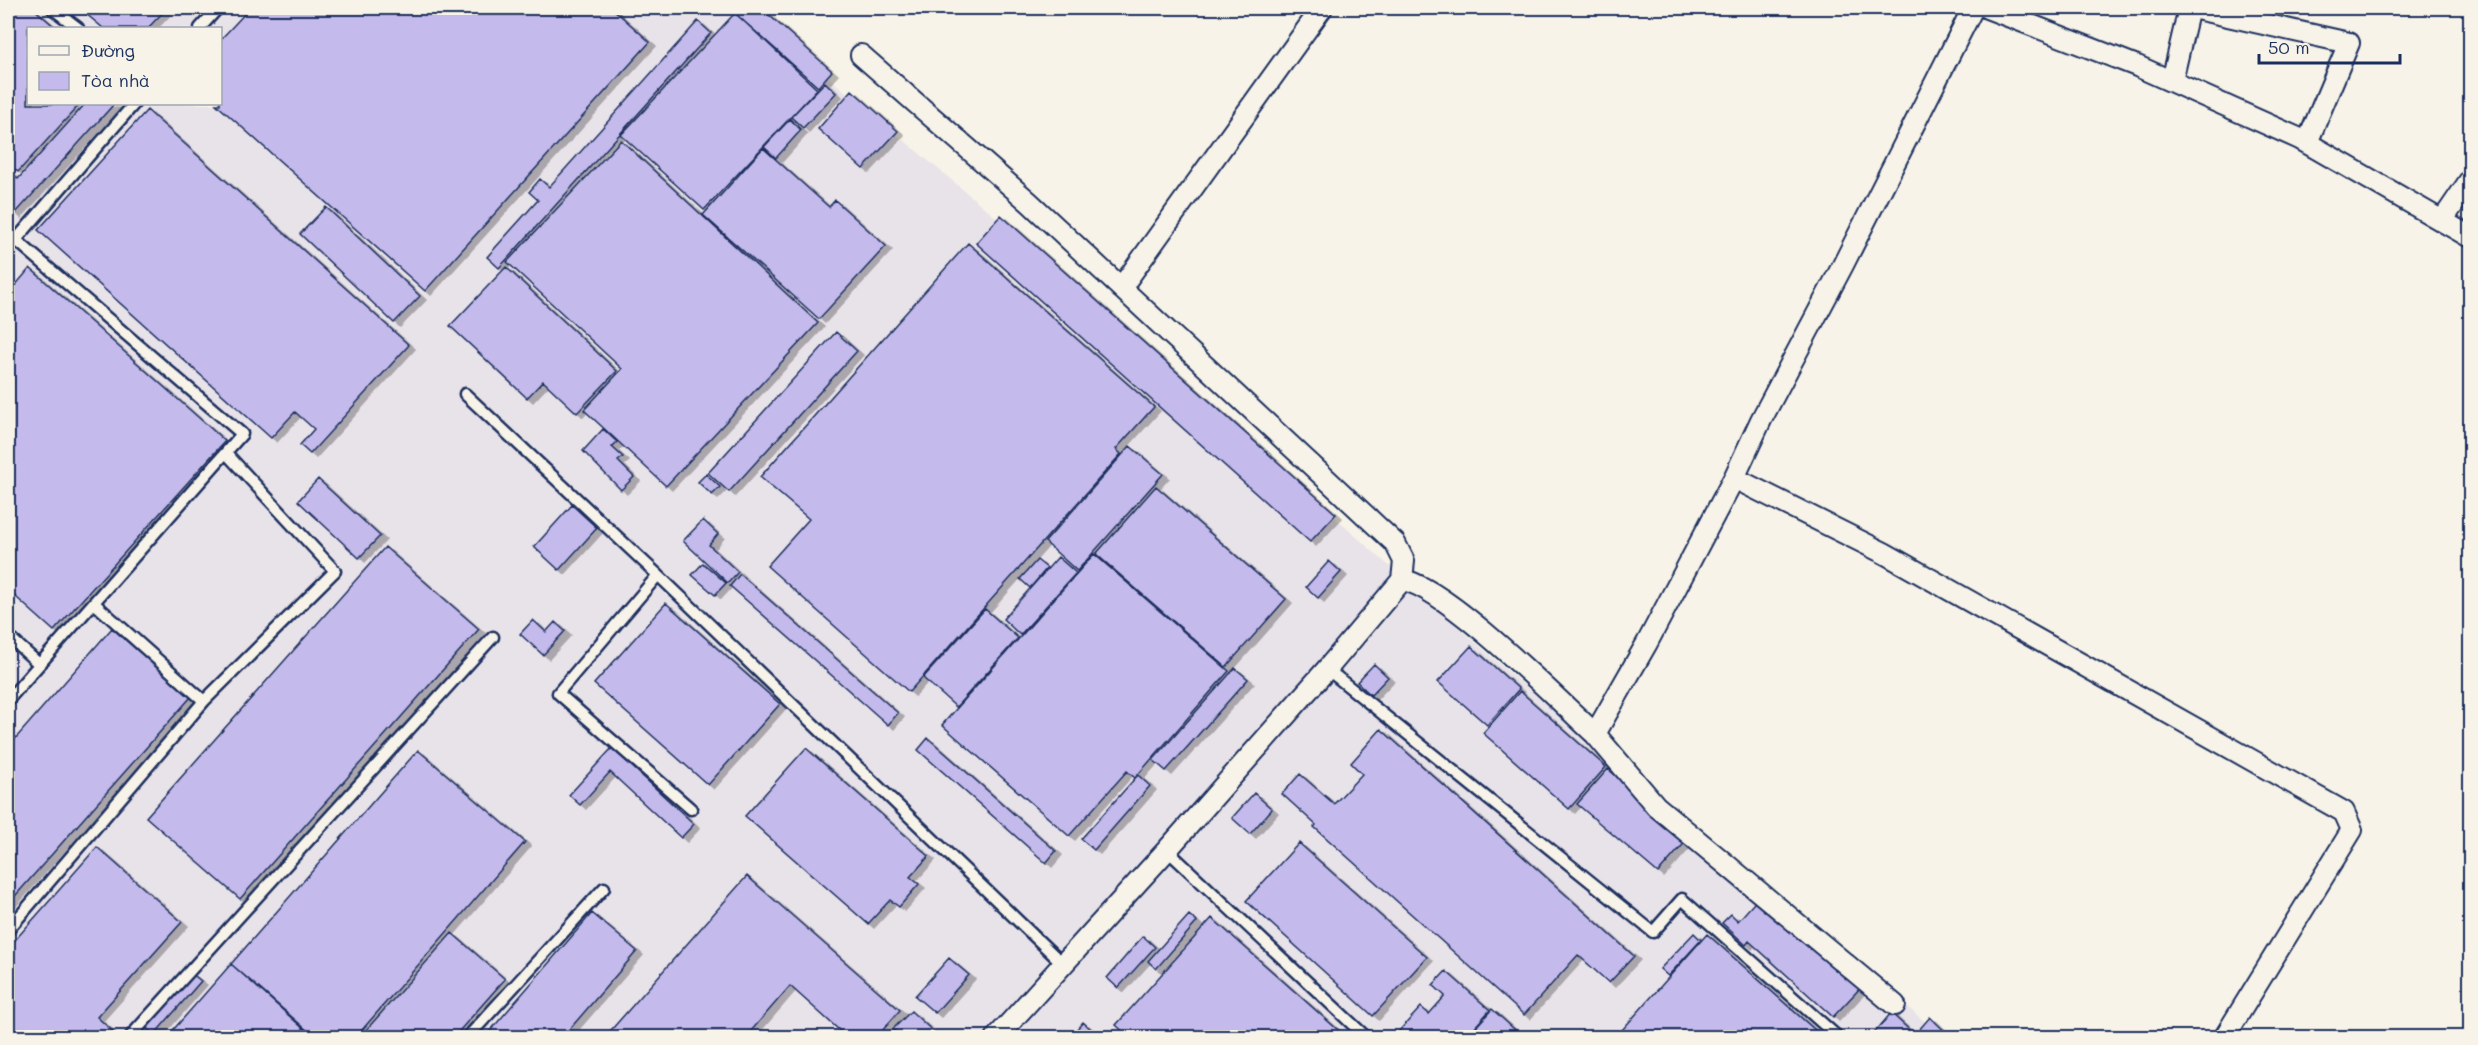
<svg xmlns="http://www.w3.org/2000/svg" width="2478" height="1045" font-family="Mali,sans-serif">
<defs>
<filter id="shadow"><feDropShadow dx="6" dy="4" stdDeviation="0" flood-color="#0004"/></filter>
</defs>
<rect width="100%" height="100%" fill="#f7f3e8"/>
<filter id="ink" filterUnits="userSpaceOnUse"><feTurbulence type="fractalNoise" baseFrequency=".0167" numOctaves="2"/><feDisplacementMap in="SourceGraphic" scale="12" xChannelSelector="R" yChannelSelector="G"/><feConvolveMatrix kernelMatrix="1 2 1 2 8 2 1 2 1" color-interpolation-filters="sRGB"/></filter>
<g filter="url(#ink)">
<path fill="#e8e2e9" fill-rule="evenodd" d="M8 8H745L998 219 1511 674 1943 1037H8ZM28 28H220V104H28Z"/>
<path fill="#c4baec" stroke="#1b2f5e" stroke-width="1.5" filter="url(#shadow)" d="M8 8H33L56 28H28V104H80L18 172 8 163Z
M79 8H167L148 28H103Z
M250 8H612L650 42 425 291 216 104H220V40Z
M729 8H761L832 71 818 87Z
M735 13 817 89 704 210 621 135Z
M698 21 711 33 499 268 487 257 538 200 529 192 540 179 549 187Z
M825 82 836 93 803 128 791 117Z
M852 90 898 131 863 169 818 129Z
M85 104H114L15 214 8 207V170L18 179Z
M147 110 409 345 310 454 300 445 314 429 295 412 271 438 38 230Z
M790 119 801 130 776 158 764 147Z
M621 140 818 323 666 486 584 410 622 369 507 262Z
M763 148 829 207 835 200 886 246 819 319 703 215Z
M326 207 420 296 394 323 300 234Z
M1001 215 1336 514 1310 542 976 243Z
M968 243 1154 407 1116 449 1121 454 909 692 767 566 809 519 760 477Z
M506 267 617 371 577 413 543 381 527 398 450 326Z
M30 268 225 441 54 631 8 590V294Z
M836 332 857 351 729 492 708 473Z
M603 429 617 442 612 447 623 457 618 461 634 477 621 490 583 451Z
M1130 446 1163 474 1077 571 1045 542Z
M706 474 720 487 712 495 698 482Z
M318 479 380 536 359 558 298 501Z
M1156 486 1286 599 1226 667 1096 554Z
M572 505 597 528 559 570 534 547Z
M703 520 718 534 709 545 738 572 728 583 683 541Z
M385 547 479 629 240 899 146 817Z
M1094 554 1229 671 1135 778 1127 771 1069 836 942 725Z
M1058 557 1076 573 1020 635 1003 619Z
M1037 560 1047 568 1030 588 1020 579Z
M1329 561 1341 572 1318 598 1306 587Z
M703 563 726 583 715 595 692 575Z
M740 574 898 713 888 725 730 586Z
M666 603 780 704 708 785 594 684Z
M985 609 1018 638 956 707 923 678Z
M533 620 546 632 555 622 565 631 543 655 520 634Z
M112 628 191 697 8 904V747Z
M1471 646 1519 689 1487 725 1438 682Z
M1374 664 1388 677 1371 695 1357 682Z
M1235 668 1248 679 1166 771 1153 760Z
M1520 691 1606 767 1569 809 1483 733Z
M1381 729 1634 956 1609 983 1578 955 1524 1015 1314 827 1316 825 1282 794 1300 774 1334 804 1362 774 1351 763Z
M928 738 1056 851 1046 863 918 750Z
M612 748 694 824 681 838 610 772 580 805 569 795Z
M806 748 929 856 910 877 919 884 899 907 890 900 868 924 745 816Z
M418 750 525 842 355 1038H316L231 964Z
M1608 769 1689 838 1658 873 1577 804Z
M1138 775 1150 786 1094 850 1081 839Z
M1254 793 1272 809 1250 834 1232 818Z
M1299 843 1427 957 1373 1016 1246 901Z
M97 847 182 922 97 1017 117 1035 114 1038H8V948Z
M747 876 900 1010 876 1038H848L790 986 745 1038H604Z
M1762 894 1863 985 1833 1017 1749 941 1746 945 1722 923 1731 914 1738 921Z
M592 913 637 951 562 1038H484Z
M1189 915 1197 922 1156 969 1148 961Z
M1212 918 1347 1038H1130L1116 1025Z
M452 933 505 979 453 1038H359Z
M1694 933 1701 940 1668 976 1660 969Z
M1707 934 1824 1038H1615Z
M1143 936 1155 947 1118 988 1107 978Z
M949 958 969 975 935 1013 915 996Z
M231 964 314 1038H166Z
M1446 971 1490 1010 1465 1038H1406L1399 1031 1421 1007 1429 1014 1445 996 1433 985Z
M191 973 201 981 154 1035 144 1026Z
M1492 1009 1524 1038H1466Z
M911 1011 937 1035 934 1038H902L893 1029Z
M1891 1013 1916 1036 1915 1038H1870Z
M1930 1017 1952 1038H1925L1918 1031Z
M1083 1022 1101 1038H1069Z"/>
<g fill="none" stroke-linecap="round" stroke-linejoin="round">
<g stroke="#1b2f5e" stroke-width="15">
<path id="lane" d="M52 8 78 28
M200 28 218 8
M8 249 134 104
M465 394 658 575 1063 964
M658 575 558 693 691 809
M94 603 204 701
M8 636 39 664
M1327 669 1653 932 1682 899 1839 1038
M8 700 242 434 16 240
M1167 850 1367 1038
M8 930 204 701 335 571 226 453
M129 1038 493 637
M467 1038 604 888"/>
</g>
<g stroke="#1b2f5e" stroke-width="24">
<path id="street" d="M1987 8 2137 66 2300 139 2470 237
M2192 8 2349 43 2307 143
M861 55 1029 202 1395 543 1404 561 1402 580 1327 669 1167 850 996 1038
M2172 81 2189 8
M2442 221 2470 180
M1121 288 1322 8
M1734 478 1884 553 2344 812 2352 830 2224 1038
M1402 580C1444 585 1559 701 1595 734
M1895 1005 1656 806 1595 734 1647 643 1734 478 1761 420 1843 265 1973 8"/>
</g>
<use href="#lane" stroke="#f7f3e8" stroke-width="10"/>
<use href="#street" stroke="#f7f3e8" stroke-width="20"/>
</g>
</g>
<rect width="2478" height="1045" fill="none" stroke="#f7f3e8" stroke-width="30"/>
<rect x="15" y="15" width="2448" height="1015" fill="none" stroke="#1b2f5e" stroke-width="2" filter="url(#ink)"/>
<rect x="27" y="27" width="195" height="78" fill="#f7f3e8" stroke="#9fa5b1" stroke-width="1.5"/>
<rect x="39" y="46" width="30" height="9" fill="#f7f3e8" stroke="#9fa5b1" stroke-width="1.5"/>
<text x="81" y="57" font-size="18" fill="#1b2f5e">Đường</text>
<rect x="39" y="72" width="30" height="18" fill="#c4baec" stroke="#9fa5b1" stroke-width="1.5"/>
<text x="81" y="87" font-size="18" fill="#1b2f5e">Tòa nhà</text>
<path d="M2259 54v9h141v-9" fill="none" stroke="#1b2f5e" stroke-width="3"/>
<text x="2268" y="54" font-size="18" fill="#1b2f5e" stroke="#f7f3e8" stroke-width="4.5" paint-order="stroke">50 m</text>
</svg>
